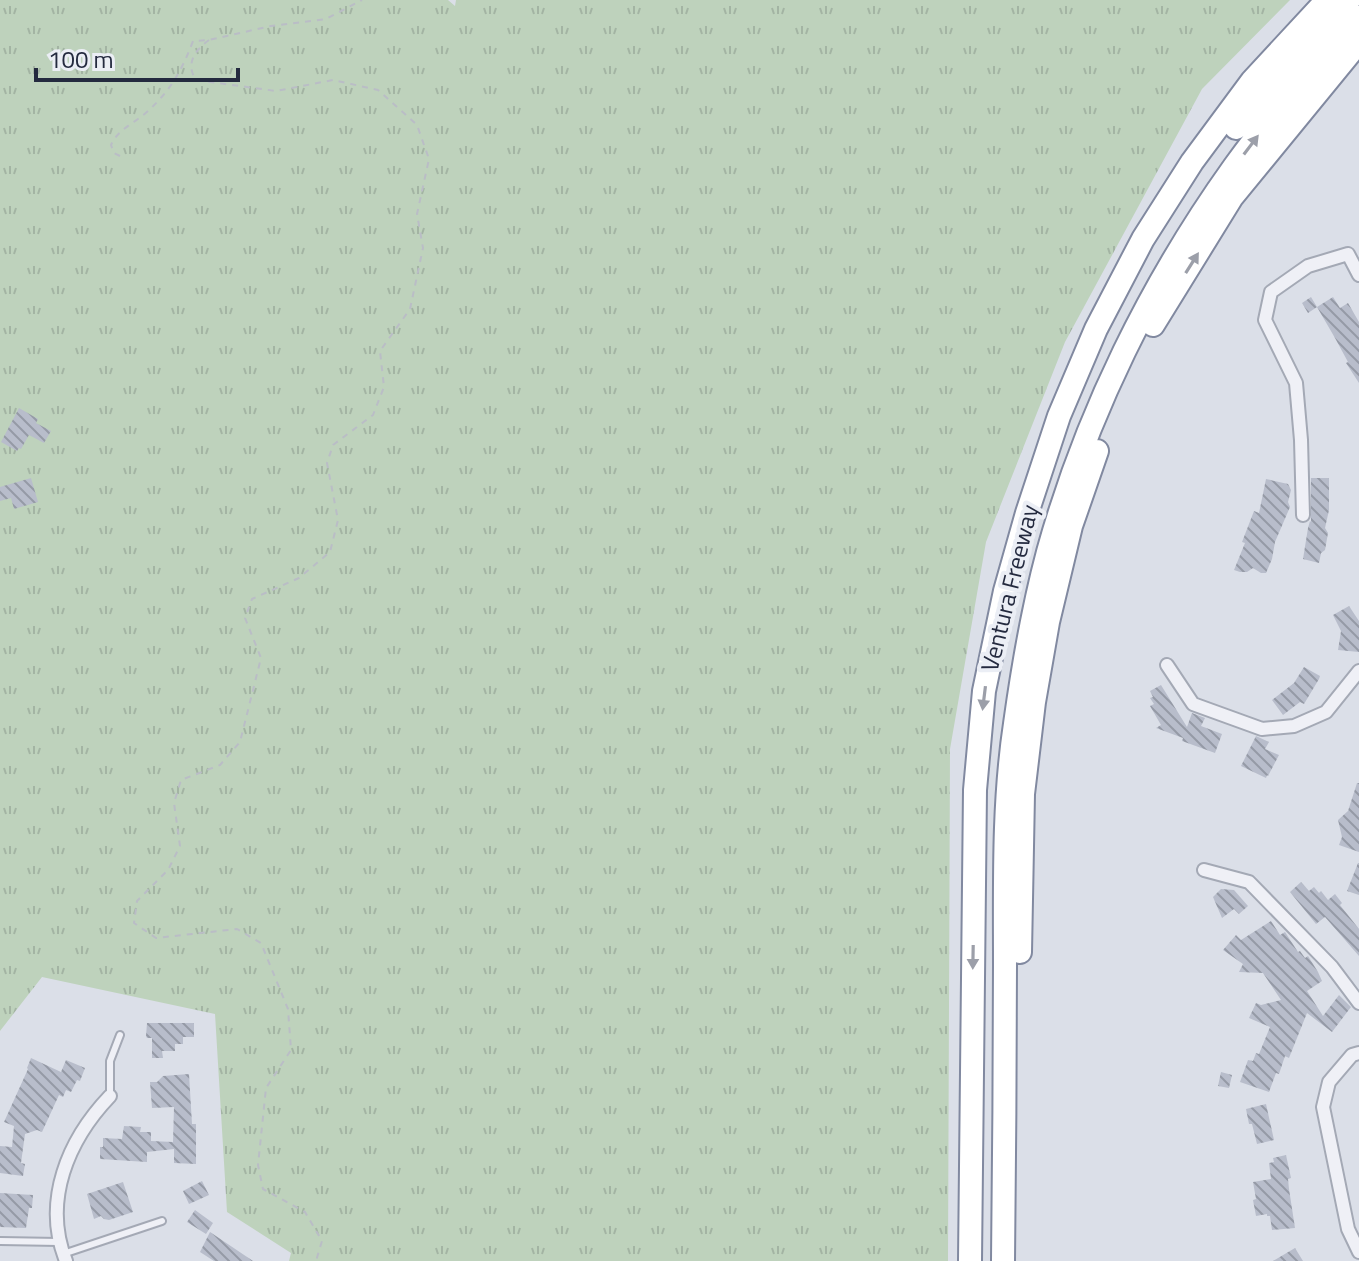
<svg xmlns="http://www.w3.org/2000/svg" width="1359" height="1261" font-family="'Titillium Web',sans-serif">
<defs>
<pattern id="grass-tufts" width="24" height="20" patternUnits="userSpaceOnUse" patternTransform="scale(2)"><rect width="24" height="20" fill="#bed2bc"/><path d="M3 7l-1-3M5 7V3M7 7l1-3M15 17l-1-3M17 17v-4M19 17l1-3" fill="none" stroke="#a3b4a3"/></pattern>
<pattern id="building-back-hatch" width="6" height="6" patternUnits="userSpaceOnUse" patternTransform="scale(2)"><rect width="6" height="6" fill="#b8bdcb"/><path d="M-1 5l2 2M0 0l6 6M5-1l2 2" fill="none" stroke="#959aa6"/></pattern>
</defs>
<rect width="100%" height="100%" fill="#dbdfe8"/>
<path fill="url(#grass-tufts)" d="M0 0H448L455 6 456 0H1290L1202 89 1065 342 986 542 950 749 948 1261H289L291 1253 227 1212 215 1014 42 977 0 1031Z"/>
<path fill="url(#building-back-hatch)" d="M1311 297 1317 307 1333 297 1340 308 1348 303 1359 322V383L1346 363 1348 362 1335 338 1317 307 1308 313 1302 303Z
M19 408 38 419 36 423 51 431 44 443 29 435 21 449 19 448 17 451 1 442Z
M31 478 38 502 14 509 11 498 0 501V487Z
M1311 478H1329V510L1325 528 1328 533 1325 550 1321 553 1319 563 1303 559 1308 528 1310 521 1311 522Z
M1266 479 1288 484 1291 490 1288 502 1290 507 1275 542 1272 559 1266 573H1261L1253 568 1247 572H1240L1234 570 1245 543 1242 542 1254 511 1259 513Z
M1349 606 1359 621V652L1338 650 1341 631 1333 615Z
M1304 667 1320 676 1319 679 1304 704 1300 702 1283 715 1272 700 1294 683Z
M1161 685 1187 727 1192 713 1205 718 1201 726 1222 734 1215 753 1182 741 1183 738 1156 728 1161 725 1150 706 1154 704 1150 698 1153 697 1150 691Z
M1256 736 1269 742 1265 749 1279 755 1268 776 1267 775 1266 778 1241 766Z
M1357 783H1359V852L1339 845 1342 837 1338 820 1348 811Z
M1358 863H1359V895L1347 891Z
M1301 882 1309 891 1314 887 1319 893 1321 891 1328 900 1335 894 1342 903 1340 905 1359 929V956L1325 917 1316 924 1290 892Z
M1221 889 1234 890 1248 906 1239 914 1234 909 1222 918 1213 897Z
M1271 921 1280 935 1285 932 1298 952 1300 951 1305 958 1308 956 1318 972 1322 981 1307 991 1323 1016 1339 995 1351 1007 1332 1032 1307 1013 1289 1058 1285 1056 1279 1074 1276 1073 1269 1092 1240 1082 1248 1060 1253 1061 1256 1053 1259 1054 1270 1027 1249 1018 1256 1003 1261 1005 1281 1000 1263 973 1239 972 1243 964 1223 950 1236 935 1241 940Z
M147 1023H194V1037H183V1044H175V1051H162L163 1058H152V1038H147L146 1036Z
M31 1058 61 1072 66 1060 85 1068 80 1081 77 1080 71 1092 66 1090 63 1097 59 1095 42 1132 37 1130 25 1134 21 1163 25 1164 23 1176 0 1173V1146L12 1147 14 1126 4 1122 28 1069 27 1068Z
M1221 1072 1232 1075 1229 1088 1218 1086Z
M189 1074 192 1124H196V1164L174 1163V1149L147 1152V1162L100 1159V1147H103V1138L122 1139 124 1126 141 1127 140 1132H151V1141L173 1142 174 1107 152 1108 150 1082H157L163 1076Z
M1266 1104 1274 1140 1257 1144 1252 1124H1249L1246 1109Z
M1286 1155 1291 1178 1288 1179 1289 1189 1295 1228 1272 1230 1270 1216H1267V1214L1256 1216 1253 1200 1256 1199 1253 1182 1271 1179 1269 1163 1274 1162 1273 1158Z
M202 1181 209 1195 189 1204 183 1191Z
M123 1182 133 1212 109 1220 104 1219 101 1216 94 1219 87 1194Z
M0 1193 33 1195 32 1208H29L26 1228 0 1227Z
M195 1210 213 1223 206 1234 187 1222Z
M210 1232 253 1261H214L200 1252Z
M1295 1248 1303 1261H1273Z"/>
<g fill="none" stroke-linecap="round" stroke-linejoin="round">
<g stroke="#a4a9b5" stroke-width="10">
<path id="service" d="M110 1096V1061L120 1035
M0 1241 59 1242
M63 1254 162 1221"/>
</g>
<g stroke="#a4a9b5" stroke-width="16">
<path id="minor" d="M1303 515 1301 440 1296 383 1265 320 1271 292 1308 266 1348 254 1359 275
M1167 665 1193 704 1262 729 1294 726 1326 712 1359 671
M1204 870 1249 882 1332 967 1359 1003
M1359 1053 1352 1055 1329 1082 1323 1107 1348 1229 1359 1252
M66 1261C42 1201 68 1140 110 1096"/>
</g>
<g stroke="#8189a0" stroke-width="26">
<path id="motorway" d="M1236 128 1268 88 1349 0
M1153 325 1232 197 1359 42
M1020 952 1023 794 1034 702 1048 622 1071 526 1097 451
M970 1261 975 790 984 691 1005 591 1027 513 1059 416 1096 329 1143 239 1192 162 1252 81 1327 0
M1003 1261C1004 1162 1005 1064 1005 965 1005 885 1003 803 1015 724 1023 666 1033 608 1048 552 1086 415 1151 283 1234 167 1272 114 1315 66 1359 17"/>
</g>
<path stroke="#babdc6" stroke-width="2" stroke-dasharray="6 6" stroke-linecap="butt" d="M209 40C195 50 185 64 196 80L276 91 333 80 378 90 417 125 429 159 417 214 423 248 410 309 380 351 384 387 373 415 333 445 327 463 338 520 330 552 299 578 252 599 245 618 261 658 240 742 220 765 181 780 174 803 180 846 168 870 137 901 134 923 156 938 237 929 261 943 288 1009 291 1050 266 1088 258 1165 263 1189 305 1212 322 1241 316 1261
M120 156 114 153 111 145C118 129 135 123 148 111 171 90 182 70 193 41L209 40 271 26 326 19 362 0"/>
<use href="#service" stroke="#eff0f6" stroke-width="6"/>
<use href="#minor" stroke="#eff0f6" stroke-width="12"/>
<use href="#motorway" stroke="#fff" stroke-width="22"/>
</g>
<defs><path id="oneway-solid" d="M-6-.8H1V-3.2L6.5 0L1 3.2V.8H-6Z" transform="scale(2)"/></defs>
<g fill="#9c9fa9">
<use href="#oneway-solid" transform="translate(1251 145) rotate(-53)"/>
<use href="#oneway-solid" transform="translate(1192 263) rotate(-58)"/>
<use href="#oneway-solid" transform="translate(984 698) rotate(97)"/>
<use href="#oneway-solid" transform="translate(973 957) rotate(91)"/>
</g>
<g text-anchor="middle" stroke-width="8" stroke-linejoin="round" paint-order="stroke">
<g font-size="24" fill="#242a3f" stroke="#ebeef5">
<text transform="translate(1010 588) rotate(-76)" y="8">Ventura Freeway</text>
</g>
</g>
<path d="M36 68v12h202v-12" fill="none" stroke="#242a3f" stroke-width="4"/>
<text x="48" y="68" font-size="24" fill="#242a3f" stroke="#ebeef5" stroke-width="6" paint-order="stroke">100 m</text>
</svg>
